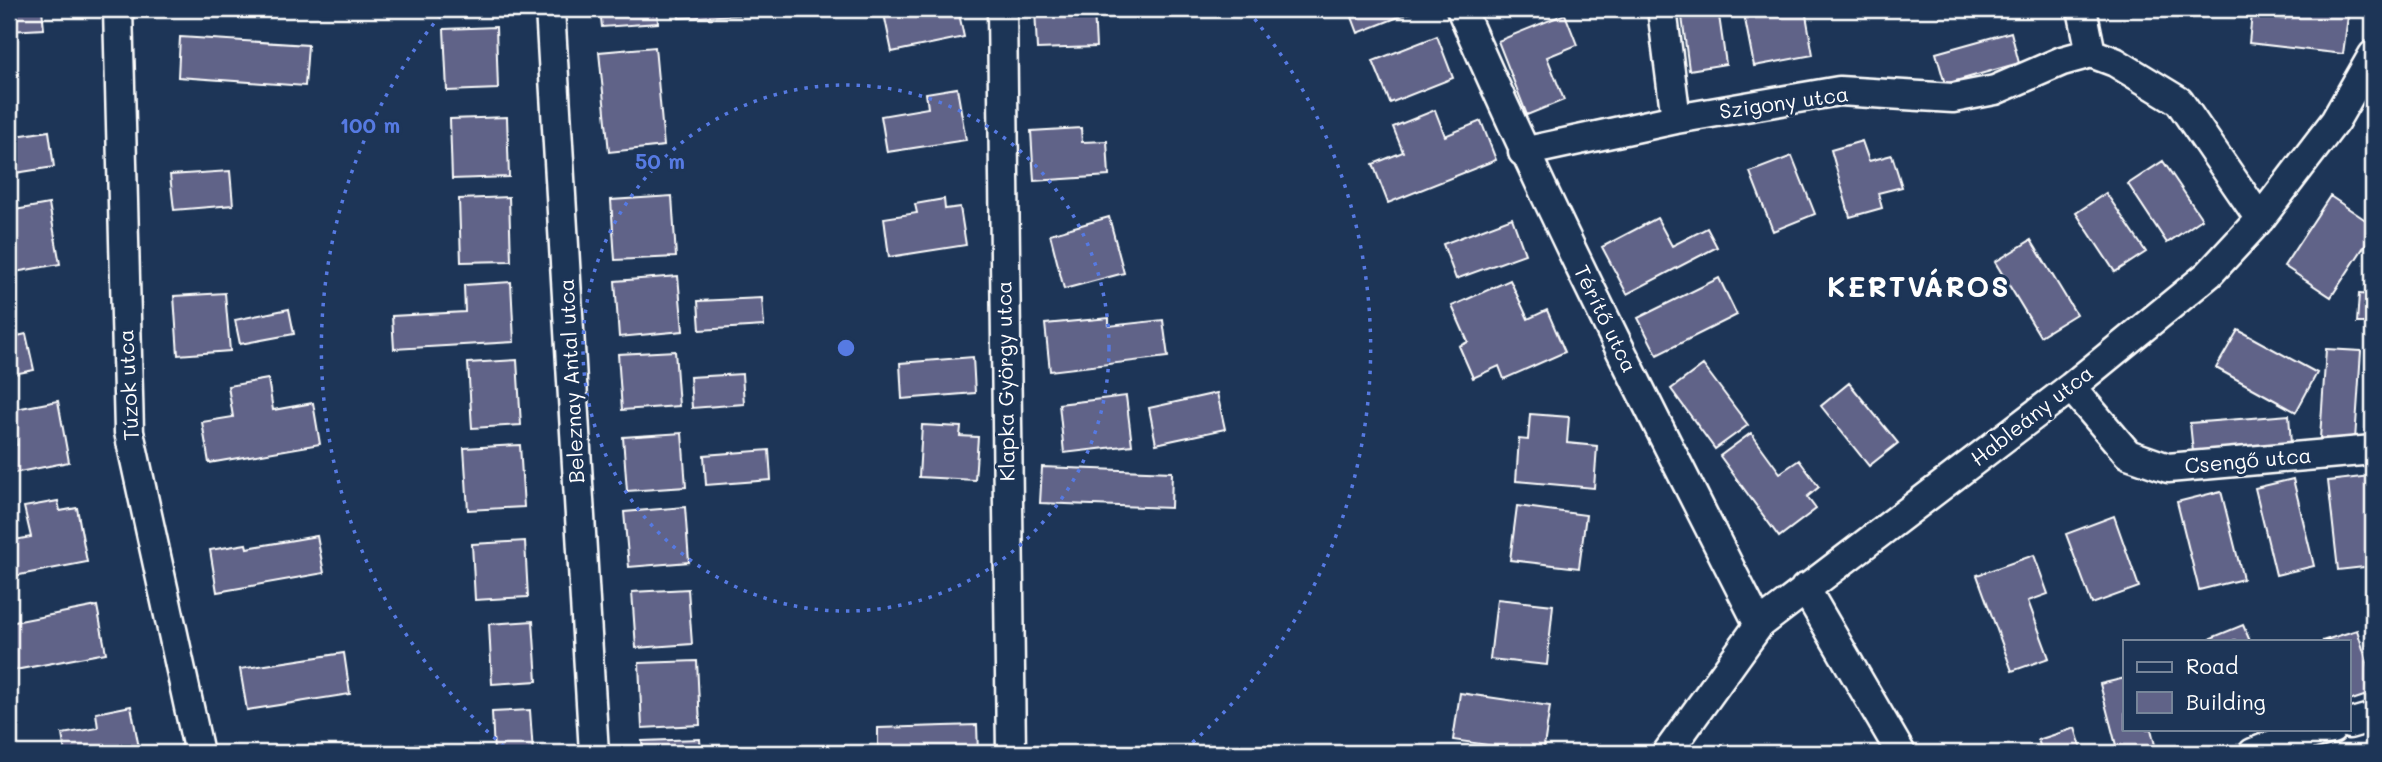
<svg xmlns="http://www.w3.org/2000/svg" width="2382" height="762" font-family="Mali,sans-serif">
<rect width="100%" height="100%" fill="#1d3557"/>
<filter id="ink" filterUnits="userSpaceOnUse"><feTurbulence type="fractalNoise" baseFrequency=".0143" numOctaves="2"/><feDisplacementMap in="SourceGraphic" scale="14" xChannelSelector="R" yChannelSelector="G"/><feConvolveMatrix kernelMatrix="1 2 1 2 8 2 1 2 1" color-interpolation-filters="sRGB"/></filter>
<g filter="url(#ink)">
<path fill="#606388" stroke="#fff" stroke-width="2" d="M9 9H42L44 29 9 31Z
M600 9H657L658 23 602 27Z
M678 9H738L739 15 679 18Z
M883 9H958L964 37 892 52Z
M1035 9H1094L1096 47 1037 49Z
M1349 9H1419L1358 33Z
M1681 9H1718L1726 64 1689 70Z
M1743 9H1805L1813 55 1754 66Z
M2286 9H2349L2343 54 2249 43 2252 14 2285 19Z
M1565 14 1577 45 1547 57 1564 100 1527 115 1498 41Z
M496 27 498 89 447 91 444 29Z
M2011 32 2019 63 1945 84 1936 53Z
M1437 36 1453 78 1390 103 1373 61Z
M180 37 308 45 305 86 178 77Z
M655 47 664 146 609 152 599 52Z
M957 88 966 140 887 152 881 116 928 108 926 93Z
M1435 110 1445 136 1481 121 1496 160 1388 203 1373 164 1403 152 1393 127Z
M507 117 509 177 452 179 450 119Z
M1081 128 1082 142 1107 141 1109 176 1034 181 1031 131Z
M49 131 54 167 9 174V137Z
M1862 141 1869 161 1892 155 1902 187 1878 193 1882 208 1850 217 1831 150Z
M1792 156 1815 214 1773 231 1750 172Z
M2163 161 2202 219 2167 243 2128 184Z
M230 171 233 205 174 210 170 175Z
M2106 193 2146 252 2115 272 2076 213Z
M672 196 676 257 615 260 611 200Z
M2330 196 2373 225V233L2331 297 2284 266Z
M509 197 511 261 461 262 459 199Z
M944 199 945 209 960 207 966 245 889 257 884 218 917 213 915 204Z
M49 204 60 264 9 273V211Z
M1109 217 1124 273 1064 289 1050 234Z
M1512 218 1525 254 1456 279 1443 244Z
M1657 218 1672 246 1707 228 1717 247 1627 294 1602 247Z
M2031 240 2076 314 2040 336 1995 262Z
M678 276 683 331 619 337 615 281Z
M1719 278 1737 315 1657 355 1638 318Z
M1510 280 1528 319 1547 310 1565 352 1504 379 1499 366 1473 378 1459 346 1468 342 1452 306Z
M511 282 514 342 394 349 392 316 465 312 464 285Z
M225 293 230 351 178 355 174 296Z
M2359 294 2373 295V323H2357Z
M762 298 764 326 700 330 698 301Z
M289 309 294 334 240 344 235 320Z
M1109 318V326L1163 320 1168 357 1050 371 1045 324Z
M2238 330 2317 373 2296 412 2216 368Z
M26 334 34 370 9 375V338Z
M2326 349 2361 351 2355 440 2320 438Z
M675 351 679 406 622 410 618 354Z
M973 357 975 393 902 399 900 363Z
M517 360 521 425 472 428 468 363Z
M1703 365 1748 425 1715 449 1671 389Z
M742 374 744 404 692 408 690 377Z
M268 379 273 410 313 403 320 444 209 463 202 422 233 417 228 386Z
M1849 383 1898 443 1869 466 1821 406Z
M1217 393 1225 429 1156 444 1149 408Z
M1126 396 1132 445 1064 453 1059 404Z
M58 401 69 462 9 474V446L17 445 10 410Z
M1530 414 1569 417 1567 443 1597 446 1594 488 1516 481 1519 439 1528 440Z
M2289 415 2291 444 2193 452 2190 423Z
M922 425 961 427 960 436 978 437 975 480 919 477Z
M682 433 686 487 627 491 623 437Z
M1751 433 1780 473 1799 460 1819 487 1807 497 1816 509 1779 537 1720 456Z
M520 445 524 507 468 510 464 448Z
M769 450 771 480 706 485 704 455Z
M1042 467 1172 472 1171 508 1040 503Z
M2370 476 2373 505V566L2338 570 2328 481Z
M2293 479 2314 566 2276 575 2255 488Z
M2221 491 2243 579 2199 590 2177 502Z
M58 501 60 511 77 508 87 562 9 577V541L31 537 24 507Z
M1517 506 1586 515 1579 568 1510 560Z
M685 507 689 562 629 567 624 512Z
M2114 516 2139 587 2092 604 2066 534Z
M317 536 324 573 217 592 210 550 246 544 247 548Z
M525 541 528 597 475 600 472 544Z
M2034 555 2048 594 2028 601 2049 658 2012 671 1977 575Z
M688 589 692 644 636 648 632 592Z
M1497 599 1553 605 1547 665 1490 659Z
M97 606 106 653 15 670 9 638V623Z
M533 621 537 681 492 684 489 624Z
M2243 625 2250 641H2212L2211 638Z
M2357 630 2373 681V693L2349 701V641H2322Z
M344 653 350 694 247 710 240 669Z
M697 661 700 725 642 728 639 663Z
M2125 678V729H2151L2157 753H2118L2100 684Z
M1460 693 1550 706 1543 753 1453 740Z
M131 706 140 753H65L62 734 98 728 96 713Z
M530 710 533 753H494L492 712Z
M977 725 978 753H878V728Z
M2075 728 2083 753H2043L2038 740Z
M700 739 701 753H643L642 741Z"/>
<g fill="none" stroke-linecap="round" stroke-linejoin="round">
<g stroke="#fff" stroke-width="33">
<path id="minor" d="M118 9 129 432 199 753
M550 9 594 753
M1002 9 1011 753
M1461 9C1552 218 1655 421 1759 625
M1662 9 1676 119
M2082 9 2091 53
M1523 152 1676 119 1839 91 1953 98 1995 90 2062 61 2091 53 2115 62 2179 101 2260 219
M2071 387 2128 454 2168 468 2373 450
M1805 588 1901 753
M2349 724 2373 717
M1667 753 1759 625 2071 387 2209 274 2260 219 2335 121 2373 55
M2253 753 2275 744 2332 729"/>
</g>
<use href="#minor" stroke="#1d3557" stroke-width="28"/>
</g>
</g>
<g fill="none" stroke="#567ae2" stroke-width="3.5" stroke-dasharray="3.5 7">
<circle cx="846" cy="348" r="263"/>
<path d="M512 753A525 525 0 0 1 444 11M1248 11A525 525 0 0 1 1180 753"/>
</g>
<g text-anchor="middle" stroke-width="6" stroke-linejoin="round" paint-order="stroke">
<g font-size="21" fill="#fff" stroke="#1d3557">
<text transform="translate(1784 103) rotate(-8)" y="7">Szigony utca</text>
<text transform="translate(1605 319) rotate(64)" y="7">Térítő utca</text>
<text transform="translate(572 381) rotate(-93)" y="7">Beleznay Antal utca</text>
<text transform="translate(1006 381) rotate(-91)" y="7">Klapka György utca</text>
<text transform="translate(129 385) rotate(-93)" y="7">Túzok utca</text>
<text transform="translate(2032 416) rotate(-38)" y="7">Hableány utca</text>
<text transform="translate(2248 461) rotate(-5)" y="7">Csengő utca</text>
</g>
<g font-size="28" font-weight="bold" letter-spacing="2" fill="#fff" stroke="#1d3557">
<text x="1919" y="297">KERTVÁROS</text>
</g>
</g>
<circle cx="846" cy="348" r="10" fill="#567ae2" stroke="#1d3557" stroke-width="3.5"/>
<g font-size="21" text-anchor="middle" font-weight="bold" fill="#567ae2" stroke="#1d3557" stroke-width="6" stroke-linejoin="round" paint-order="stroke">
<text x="370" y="133">100 m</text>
<text x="660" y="169">50 m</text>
</g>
<rect width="2382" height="762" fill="none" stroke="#1d3557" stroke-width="35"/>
<rect x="18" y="18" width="2347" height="727" fill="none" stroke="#fff" stroke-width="2.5" filter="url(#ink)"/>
<rect x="2123" y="640" width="228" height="91" fill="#1d3557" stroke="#77869a" stroke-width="2"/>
<rect x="2137" y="662" width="35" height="10" fill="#1d3557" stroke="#77869a" stroke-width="2"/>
<text x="2186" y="674" font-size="21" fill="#ffffff">Road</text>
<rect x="2137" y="692" width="35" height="21" fill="#606388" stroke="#77869a" stroke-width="2"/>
<text x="2186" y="710" font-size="21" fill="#ffffff">Building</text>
</svg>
